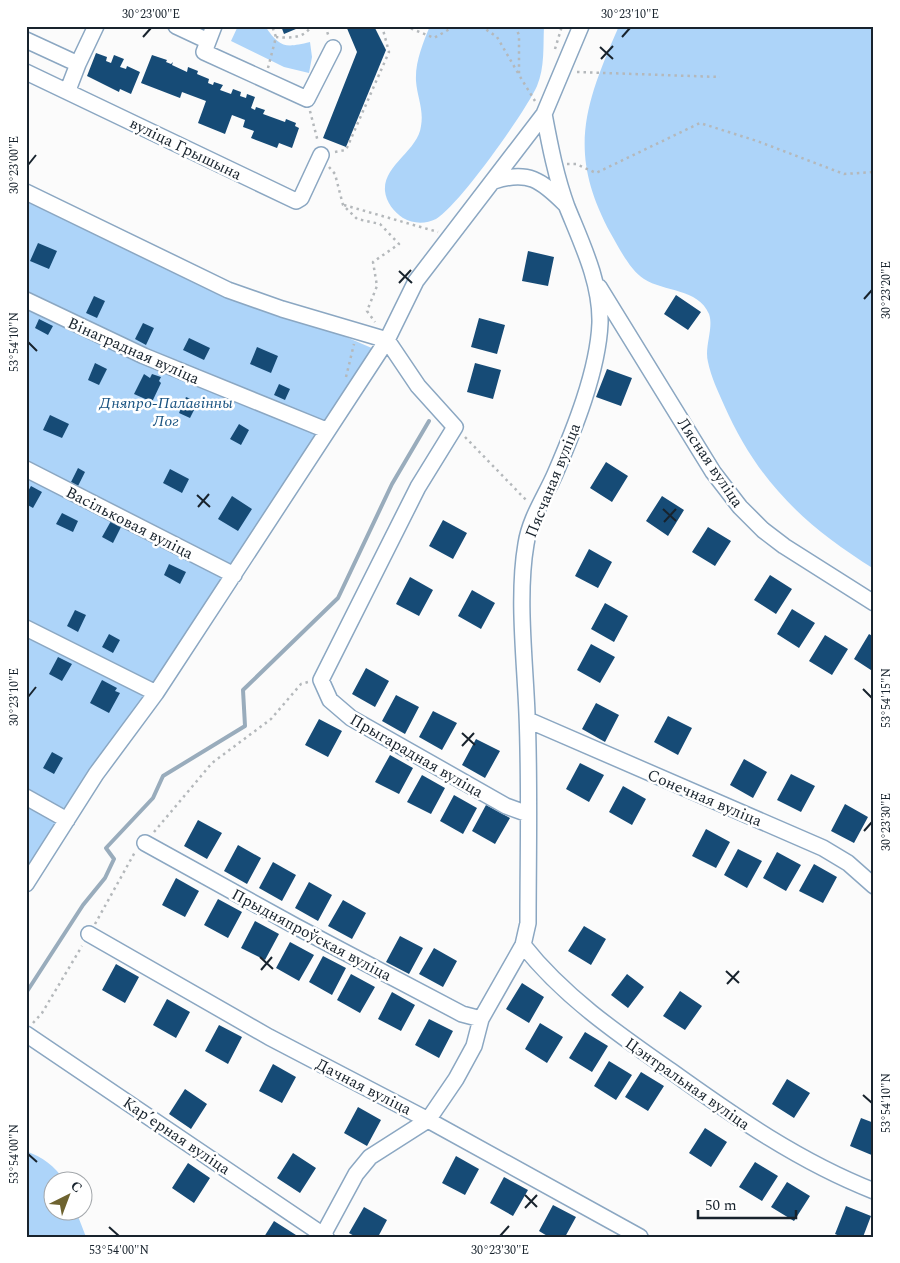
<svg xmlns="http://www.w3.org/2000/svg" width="900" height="1263" font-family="Spectral,serif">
<rect width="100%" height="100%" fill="#fbfbfb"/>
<path fill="#add4f9" d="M238 26H265C280 48 285 48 310 42L312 57 309 73 284 67 231 41Z
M430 26H544C543 46 545 67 537 86 526 111 458 207 436 219 426 224 413 224 403 218 394 212 386 202 385 191 383 165 418 151 421 126 424 110 417 96 416 81 415 62 423 43 430 26Z
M619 26H874V569C804 525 758 482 724 405 718 391 711 377 708 362 704 347 714 328 709 314 698 288 664 292 644 279 630 270 619 248 611 234 567 153 584 106 619 26Z
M26 199 374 349 221 582 26 869Z
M26 1151C42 1157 55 1166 64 1180H52V1210L76 1211 86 1237H26Z"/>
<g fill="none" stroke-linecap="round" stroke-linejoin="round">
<path stroke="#99acbc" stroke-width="4" d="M26 993 83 905 105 878 114 859 106 848 153 798 163 776 245 726 243 690 338 598 392 484 429 421"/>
</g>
<path fill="#164b76" d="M281 26H303L284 34Z
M346 26H374L386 50 346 147 323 138 357 52Z
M96 53 107 57 106 61 111 63 114 55 124 59 120 67 126 69 127 66 140 72 131 94 120 89 119 92 87 76Z
M152 55 167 60 166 62 171 64 173 62 172 65 187 72 188 67 198 71 197 74 209 79 208 83 213 85 214 82 223 85 220 90 231 94 233 89 241 92 240 96 246 98 247 94 255 97 251 108 255 110 256 107 265 110 263 114 285 122 286 119 296 123 295 126 299 128 292 148 279 143 277 148 251 138 254 131 243 127 245 120 232 115 225 134 198 123 206 101 182 92 180 98 141 83Z
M38 243 57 251 49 269 30 261Z
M528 251 554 257 548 286 522 281Z
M676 295 701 312 688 330 664 314Z
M94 296 105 301 97 318 86 313Z
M479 318 505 325 497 354 471 347Z
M39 319 53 326 48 335 35 328Z
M143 323 154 328 146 345 135 339Z
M189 338 210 348 204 360 183 350Z
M257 347 278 356 271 373 250 364Z
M95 363 107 369 99 385 88 380Z
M475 363 501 370 493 399 467 392Z
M607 369 632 378 621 406 596 397Z
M144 374 150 378 152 374 161 377 159 381 161 383 152 402 134 394Z
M279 384 290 389 285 400 274 395Z
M186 397 198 402 190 418 179 413Z
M50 415 69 424 62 438 43 430Z
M239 424 249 430 241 445 230 439Z
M606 462 628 476 612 502 590 488Z
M78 468 85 472 78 486 71 482Z
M170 469 189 479 182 493 163 483Z
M31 486 42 492 33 508 26 504V495Z
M232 496 252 509 238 531 218 519Z
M662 496 684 510 668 536 646 521Z
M62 513 78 521 73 532 56 524Z
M443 520 467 533 453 559 429 546Z
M111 521 121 527 113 543 102 537Z
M708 527 731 541 715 566 692 552Z
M589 549 612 562 598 588 575 576Z
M169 564 186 572 180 584 164 575Z
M770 575 792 589 776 614 754 600Z
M410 577 433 590 419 616 396 604Z
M472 590 495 603 481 629 458 616Z
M605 603 628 616 614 642 591 629Z
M792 609 815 623 799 648 777 634Z
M75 610 86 615 78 632 67 626Z
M109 634 120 640 113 653 102 647Z
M869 634 874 637V672L854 659Z
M825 635 848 649 832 675 809 661Z
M591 644 615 657 600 683 577 670Z
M58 657 72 664 62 681 49 674Z
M366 668 389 681 375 707 352 694Z
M102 680 117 688 115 691 120 693 109 713 90 703Z
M396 695 419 707 405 734 382 721Z
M596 703 619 715 605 742 582 729Z
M433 711 457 723 442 750 419 737Z
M668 716 692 728 678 755 654 742Z
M319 719 342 731 328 757 305 745Z
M476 739 500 751 485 778 462 765Z
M52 752 63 758 54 774 43 768Z
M390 755 413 768 399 794 375 782Z
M744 759 767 772 753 798 730 785Z
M580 763 604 775 589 802 566 789Z
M791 774 815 786 801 812 777 800Z
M422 775 445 788 431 814 407 802Z
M623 786 646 799 632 825 609 812Z
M454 795 477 808 463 834 440 821Z
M845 804 868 817 854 843 831 831Z
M486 805 510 818 495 844 472 831Z
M198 820 222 833 207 859 184 846Z
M706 829 730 842 716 868 692 856Z
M238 845 261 858 247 884 224 871Z
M738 849 762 861 747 888 724 875Z
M777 852 801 865 786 891 763 878Z
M273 862 296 875 282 901 259 888Z
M814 864 837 877 823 903 799 891Z
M176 878 199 891 185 917 162 905Z
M309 882 332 895 318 921 295 908Z
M218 899 242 912 228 938 204 925Z
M343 900 366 913 352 939 328 926Z
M255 921 279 934 265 960 241 948Z
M584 926 606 939 591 965 568 951Z
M400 936 423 948 409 974 386 962Z
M290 942 314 955 299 981 276 968Z
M434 948 457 961 443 987 419 974Z
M323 956 346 968 332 995 309 982Z
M116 964 139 977 125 1003 102 990Z
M351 974 375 987 360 1013 337 1000Z
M627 974 644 987 628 1008 611 995Z
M522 983 544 997 529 1023 506 1009Z
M680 991 702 1006 685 1030 663 1016Z
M392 992 415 1005 401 1031 378 1019Z
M167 999 190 1012 176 1038 153 1025Z
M429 1019 453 1031 439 1058 415 1045Z
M540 1023 563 1037 547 1063 525 1049Z
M219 1025 242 1037 228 1064 205 1051Z
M585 1032 608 1046 592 1072 569 1058Z
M609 1061 632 1075 616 1100 594 1086Z
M273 1064 296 1077 282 1103 259 1091Z
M641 1072 664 1086 648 1111 625 1097Z
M787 1079 810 1093 794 1118 772 1104Z
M185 1089 207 1104 191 1129 169 1114Z
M358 1107 381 1120 367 1146 344 1133Z
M861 1118 874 1123V1156L850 1146Z
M705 1128 727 1142 711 1167 689 1153Z
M293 1153 316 1168 300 1193 277 1178Z
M456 1156 479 1169 465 1195 442 1183Z
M755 1162 778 1176 762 1201 739 1187Z
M188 1163 210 1178 194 1203 172 1188Z
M504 1177 528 1190 513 1216 490 1203Z
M787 1182 810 1196 794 1221 771 1207Z
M553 1205 576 1217 565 1237H549L539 1231Z
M846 1206 871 1216 863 1237H842L835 1234Z
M364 1207 387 1220 378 1237H356L349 1233Z
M274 1221 296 1235 295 1237H264Z"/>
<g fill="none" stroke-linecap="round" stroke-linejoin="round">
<g stroke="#8ba7c2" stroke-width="18">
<path id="minor" d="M176 26 208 41
M214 26 204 52 307 99 333 48
M26 40 78 64
M26 72 296 201 301 198 321 155
M68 90 78 64 96 26
M494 181C528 170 541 180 565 204
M26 192 228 290 282 309 387 340 418 386 455 427 418 487 321 680 330 700 351 718 506 806 528 814
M599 287 713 472 740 507 763 530 784 546 874 603
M26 300 144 356 326 430
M26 469 234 575
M26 628 156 693
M528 720 823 848 848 863 874 886
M26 797 67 820
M145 843 297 927 462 1014 481 1019
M26 884 96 774 156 693 387 340 416 281 544 114 581 26
M89 934 269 1037 428 1120 640 1237
M523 945C563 996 618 1034 671 1071 735 1117 800 1162 874 1191
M26 1034 326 1237
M323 1235 356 1174 370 1157 428 1120 456 1079 474 1046 481 1019 523 945 528 923C528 854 530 784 527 714 525 661 517 596 526 544 530 518 545 497 555 474 574 430 598 371 600 323 601 283 582 244 567 207 556 177 550 146 544 114"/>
</g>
<path stroke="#b4b8bb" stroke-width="2.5" stroke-dasharray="2.5 4" stroke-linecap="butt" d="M325 26 329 37
M405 26 434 38 455 26
M481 26 497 37 518 73
M515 26 519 35V75L535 101
M276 37C287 38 305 39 311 26
M555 49 562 26
M268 68 276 37 272 26
M577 72 720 77
M310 111 318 142
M335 152 346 150 389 52 382 26
M567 164H576L596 173 700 123 757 141 844 174 874 172
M329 167 335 174 343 205 357 219 380 224 399 244 373 262 377 286 367 311 375 322
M344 205 438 232
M346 377 354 344
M465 437 527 501
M154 832 212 763 271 719 301 684 308 682
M95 924 135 852
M33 1023 42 1013 82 946"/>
<use href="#minor" stroke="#fff" stroke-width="15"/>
</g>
<path fill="none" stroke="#18232d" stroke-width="2" d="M143 37 151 28M622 37 630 28M600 47 613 59M601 59 613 46M28 165 36 155M399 271 412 283M399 283 411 270M864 299 872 290M28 342 37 351M197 495 210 507M198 507 209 494M663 509 676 521M664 522 676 509M863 689 872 698M28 697 36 687M462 733 475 745M462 746 474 733M864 831 872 822M260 957 273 969M261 970 272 957M726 971 739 983M727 984 739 971M863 1095 872 1103M28 1154 37 1162M525 1195 537 1207M525 1208 537 1195M109 1227 119 1236M500 1236 509 1226"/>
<g text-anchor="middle" stroke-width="5" stroke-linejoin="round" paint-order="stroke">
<g font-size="16" fill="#18232d" stroke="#fff">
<text transform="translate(186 148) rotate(26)" y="6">вуліца Грышына</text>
<text transform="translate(134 350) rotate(24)" y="6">Вінаградная вуліца</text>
<text transform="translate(711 462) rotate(56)" y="6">Лясная вуліца</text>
<text transform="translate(552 480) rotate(-68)" y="6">Пясчаная вуліца</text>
<text transform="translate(130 522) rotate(27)" y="6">Васільковая вуліца</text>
<text transform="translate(417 755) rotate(30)" y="6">Прыгарадная вуліца</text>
<text transform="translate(705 797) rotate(23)" y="6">Сонечная вуліца</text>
<text transform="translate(312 934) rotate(28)" y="6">Прыдняпроўская вуліца</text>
<text transform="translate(688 1083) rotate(35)" y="6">Цэнтральная вуліца</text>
<text transform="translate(364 1086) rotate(27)" y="6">Дачная вуліца</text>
<text transform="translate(177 1135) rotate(34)" y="6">Карʼерная вуліца</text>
</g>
<g font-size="16" font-style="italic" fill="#185280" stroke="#fff">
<text x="166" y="408">Дняпро-Палавінны<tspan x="166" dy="18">Лог</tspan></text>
</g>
</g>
<rect width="900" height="1263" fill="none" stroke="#ffffff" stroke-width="55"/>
<g transform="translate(68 1196) rotate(42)"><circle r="24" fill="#ffffff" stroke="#a3a7ab"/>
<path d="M0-4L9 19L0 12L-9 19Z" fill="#6e6330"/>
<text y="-8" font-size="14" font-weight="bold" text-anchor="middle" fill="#18232d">С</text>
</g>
<path d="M698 1210v8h98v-8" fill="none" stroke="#18232d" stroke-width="2.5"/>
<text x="705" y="1210" font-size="15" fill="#18232d" stroke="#ffffff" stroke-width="4" paint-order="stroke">50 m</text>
<rect x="28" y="28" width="844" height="1208" fill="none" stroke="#18232d" stroke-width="2"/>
<g font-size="12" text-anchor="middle" fill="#18232d">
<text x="151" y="18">30°23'00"E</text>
<text x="630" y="18">30°23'10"E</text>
<text transform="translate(14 165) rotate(-90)" y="4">30°23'00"E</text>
<text transform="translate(886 290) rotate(-90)" y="4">30°23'20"E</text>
<text transform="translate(14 342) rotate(-90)" y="4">53°54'10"N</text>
<text transform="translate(14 697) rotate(-90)" y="4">30°23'10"E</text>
<text transform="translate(886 698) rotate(-90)" y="4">53°54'15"N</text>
<text transform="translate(886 822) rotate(-90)" y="4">30°23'30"E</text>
<text transform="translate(886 1103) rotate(-90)" y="4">53°54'10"N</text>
<text transform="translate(14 1154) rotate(-90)" y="4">53°54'00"N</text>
<text x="119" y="1254">53°54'00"N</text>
<text x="500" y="1254">30°23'30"E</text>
</g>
</svg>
